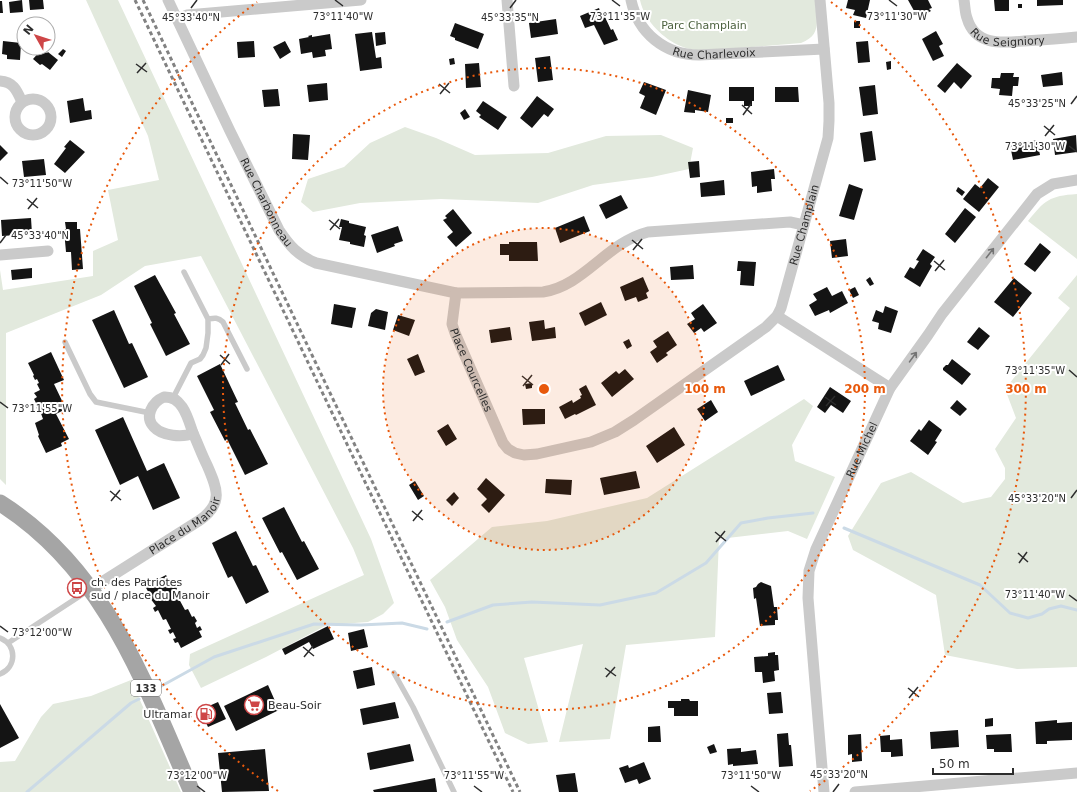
<svg xmlns="http://www.w3.org/2000/svg" width="1077" height="792" font-family="'DejaVu Sans',sans-serif">
<rect width="100%" height="100%" fill="#fff"/>
<path fill="#e2e9dd" d="M86 0H118L371 539 394 603 383 614 368 622 327 625 266 657 201 688 189 665 190 654 364 575 353 548 201 256 145 266 101 295 6 333V485L0 479V270L3 290 93 276V251L118 240 108 190 159 180 148 136Z
M640 0H815C816 19 823 35 801 43L705 51C696 50 686 49 678 45 660 36 644 19 640 0Z
M405 127 436 138 475 155 548 153 606 136 661 135 693 148 689 169 652 177 593 185 538 203 441 199 360 203 313 212 301 202 308 179 344 167 370 143Z
M1077 194V259L1028 221C1045 200 1049 196 1077 194Z
M1077 275V667L1017 669 945 655 936 595 853 550 848 536 881 483 911 472 963 503 991 497 1005 479V468L995 449 1016 418 1005 389 1070 308 1058 298Z
M804 399 813 406 792 445 795 461 835 477 807 539 788 531 719 539 715 637 626 645 610 739 559 742 583 644 524 658 548 742 528 744 505 733 488 687 457 640 445 607 430 580 492 527 547 521 647 498Z
M131 680 181 792H0V762L15 761 41 717 53 704 91 696Z"/>
<g fill="none" stroke-linecap="round" stroke-linejoin="round">
<path stroke="#cbdae6" stroke-width="3" d="M844 528 980 585 1010 613 1028 618 1042 614 1049 609 1061 606 1077 610
M447 622 493 605 532 602 600 605 656 593 706 563 741 523 768 518 813 513
M156 689 214 657 314 624 361 625 402 623 427 629
M27 792 131 703 139 699"/>
</g>
<path fill="#141414" d="M22 0 23 12 10 13 9 2Z
M29 0H43L44 9 30 10Z
M848 0H870L866 18 853 15 855 10 846 8Z
M908 0H928L932 8 929 9 931 11 918 18Z
M994 0H1009V11H995Z
M1037 0H1063V5L1037 6Z
M0 1H2L3 13H0Z
M1018 4H1022V8H1018Z
M599 8 602 18 605 17 611 30 613 29 618 40 604 45 594 25 585 28 580 16Z
M40 19V24H36L35 20Z
M556 19 558 34 531 38 529 23Z
M854 21H860V28H854Z
M455 23 484 34 478 49 455 40V38L450 36Z
M936 31 943 44 939 46 944 56 933 61 922 39Z
M372 32 376 58 381 57 382 68 360 71 355 34Z
M385 32 386 44 376 46 375 33Z
M330 34 332 49 325 50 326 56 313 58 312 52 301 54 299 39 309 37 308 36 312 35V37Z
M3 41 21 43 20 60 7 59V55L2 54Z
M254 41 255 57 238 58 237 42Z
M285 41 291 52 280 59 273 47Z
M868 41 870 62 858 63 856 42Z
M42 49 47 53 48 52 58 60 50 70 42 64 40 65 33 59Z
M63 49 66 51 62 57 58 54Z
M550 56 553 80 538 82 535 58Z
M454 58 455 64 450 65 449 59Z
M891 61V69L887 70 886 62Z
M479 63 481 87 466 88 465 64Z
M957 63 972 76 961 89 954 82 945 93 937 86Z
M1062 72 1063 85 1043 87 1041 75Z
M1001 73H1014L1013 77H1019L1018 86H1013L1012 96 999 95 1000 89 991 88 992 78H1000Z
M644 82 666 90 656 115 640 108 645 96 639 93Z
M327 83 328 100 309 102 307 85Z
M875 85 878 114 863 116 859 87Z
M729 87H754V101H752V106H744V101H729Z
M775 87H798L799 102H775Z
M278 89 280 106 264 107 262 90Z
M688 90 711 95 708 112 695 110V113L684 112Z
M537 96 554 109 548 117 544 114 532 128 520 118Z
M83 98 85 111 91 110 92 119 70 123 67 101Z
M483 101 507 117 498 130 479 117 481 115 476 111Z
M465 109 470 117 464 120 460 113Z
M726 118H733V123H726Z
M872 131 876 160 864 162 860 133Z
M293 134 310 135 308 160 292 159Z
M1076 135 1077 152 1055 155 1053 139Z
M70 140 85 152 65 173 54 164 66 148 64 147Z
M1037 140 1040 155 1013 160 1010 145Z
M0 145 8 153 0 161Z
M44 159 46 175 24 177 22 161Z
M699 161 700 177 690 178 688 162Z
M774 169 775 179H771L772 191 757 193V186L752 187 751 172Z
M988 178 999 187 979 212 963 199 975 184 980 188Z
M724 180 725 195 701 197 700 183Z
M849 184 863 189 854 220 839 216Z
M958 187 965 192 962 196 956 191Z
M621 195 628 208 606 219 599 205Z
M965 208 976 217 955 243 945 234Z
M453 209 472 233 456 247 447 237 453 232 443 220 447 218 445 216Z
M584 216 590 231 560 243 555 228Z
M31 218 32 234 2 236 1 220Z
M341 219 349 221V223L366 227 364 235 366 236 364 247 350 244V242L339 240 342 227H339Z
M65 222H77V229H80L83 269 72 270 71 252H66L64 230 66 229Z
M398 226 403 241 394 244 395 246 377 253 371 235Z
M846 239 848 256 832 258 830 241Z
M509 242H537L538 261H509V255H500V244H509Z
M1040 243 1051 252 1035 272 1024 264Z
M923 249 935 257 930 264 932 266 920 287 904 277 910 267 914 269 919 261 916 260Z
M738 261 756 262 754 286 740 285 741 271H737Z
M693 265 694 279 671 280 670 267Z
M32 268V278L12 280 11 270Z
M155 275 176 313 174 314 190 344 166 356 150 324 152 323 134 286Z
M643 277 649 291 646 293 648 298 638 302 636 297 625 301 620 287Z
M870 277 874 284 870 286 866 280Z
M1014 278 1032 293 1013 317 994 302Z
M827 287 832 296 842 291 848 303 830 313 829 310 815 316 809 305 817 300 813 294Z
M855 287 859 295 853 298 849 290Z
M601 302 607 315 585 326 579 313Z
M334 304 356 308 352 328 331 324Z
M703 304 717 323 704 332 701 328 694 333 687 324 695 319 691 313Z
M885 306 898 311 891 333 878 329 879 323 872 321 876 310 883 313Z
M376 309 388 312 385 330 368 326 371 313Z
M114 310 129 344 132 343 148 377 124 388 92 320Z
M398 315 415 320 409 336 393 330Z
M544 320 545 329 555 327 556 338 532 341 529 322Z
M510 327 512 340 491 343 489 330Z
M979 327 990 336 978 350 967 342Z
M668 331 677 345 666 353 668 355 657 363 650 352 657 347 653 341Z
M629 339 632 346 627 349 623 342Z
M51 352 64 380 54 384 66 409 56 414 69 439 61 443 62 446 46 453 38 436 39 435 35 423 43 419 39 408 37 409 36 406 37 405 34 399 37 397 34 393 40 390 37 384 39 383 37 379 35 380 33 376 34 375 28 363Z
M418 354 425 372 415 376 407 359Z
M952 359 971 374 962 385 943 370V368L946 365H948Z
M220 364 238 402 235 403 248 430 250 429 268 464 245 475 227 439 225 441 210 412 214 410 197 376Z
M778 365 785 380 751 396 744 381Z
M625 369 634 379 612 397 601 383 616 371 619 374Z
M532 383V388L526 389 525 384Z
M586 385 596 405 576 415 575 414 565 419 559 407 572 400 573 403 581 398 580 396 582 395 579 389Z
M830 387 851 401 843 413 831 405 825 413 817 407Z
M711 400 718 412 705 421 697 409Z
M957 400 967 409 960 416 950 408Z
M522 409H545V424L523 425Z
M123 417 147 471 164 463 180 498 153 510 138 476 120 485 95 430Z
M929 420 942 430 935 441 937 442 928 455 910 441 919 429 921 431Z
M448 424 457 439 446 446 437 431Z
M674 427 685 445 657 463 646 446Z
M636 471 640 488 604 495 600 478Z
M486 478 505 495 489 513 481 505 487 499 477 489Z
M546 479 572 480 571 495 545 493Z
M415 481 424 496 418 500 409 485Z
M454 492 459 498 452 506 446 500Z
M284 507 302 542 304 541 319 569 297 580 282 552 280 553 262 518Z
M236 531 253 566 256 565 269 592 246 604 232 576 228 578 212 543Z
M166 575 173 587 176 586 177 589 175 591 177 595 180 594 182 598 179 599 185 610 188 609 192 617 194 616 197 621 195 623 197 628 200 626 202 630 199 631 202 637 181 648 178 642 175 643 173 639 176 638 173 632 170 634 168 630 171 629 166 619 163 620 158 610 155 612 153 608 156 606 150 598 151 597 145 586Z
M761 582 771 586 774 607H777L778 620H775V625L760 626 756 598 754 599 753 588 756 587 758 584Z
M328 626 334 639 313 649 309 642 285 655 282 649Z
M364 629 368 647 351 651 348 633Z
M775 652V655H778L779 670 774 671 775 681 763 683 762 672H755L754 657 768 656V653Z
M372 667 375 685 357 689 353 671Z
M268 685 279 710 236 731 224 706Z
M781 692 783 713 769 714 767 693Z
M681 699H689L690 701H698V716H674V708H668V701H681Z
M218 702 226 719 208 727 200 710Z
M395 702 399 718 363 725 360 709Z
M0 704 19 738 0 748Z
M993 718V726L985 727V719Z
M1057 720V723L1072 722V740L1047 741V744H1036L1035 722Z
M660 726 661 742H648V727Z
M958 730 959 747 931 749 930 732Z
M788 733 789 745H791L793 766 779 767 777 734Z
M861 734 862 761 852 762V754L848 755V735Z
M1011 734 1012 752H994V749H987L986 735Z
M890 735V740L902 739 903 756 891 757V752H881L880 736Z
M410 744 414 761 370 770 367 753Z
M714 744 717 752 710 754 707 747Z
M741 748V752L756 750 758 764 733 766V764L728 765 727 749Z
M265 749 269 791 222 792 218 753Z
M644 762 651 779 639 784 637 779 625 783 619 768 628 765 629 768Z
M575 773 578 792H559L556 775Z
M435 778 437 792H374L373 790Z"/>
<g fill="none" stroke-linecap="round" stroke-linejoin="round">
<path stroke="#cacaca" stroke-width="5.5" d="M208 319C214 318 218 317 223 322L247 369
M65 342 90 394 96 402 150 413
M173 398 191 363 200 359 203 355 206 348 208 333V319L184 272
M0 638C17 645 17 667 0 674
M8 643 89 590
M394 673 413 707 454 792"/>
<g stroke="#cacaca" stroke-width="11">
<path id="s1" d="M168 0 230 131 279 230C289 245 298 256 316 263L456 293 543 292C584 286 606 243 648 232L790 222 804 225"/>
<path d="M507 0 514 86"/>
<path id="s2" d="M631 0C638 33 665 55 699 55L824 49"/>
<path id="s3" d="M964 0C965 6 965 13 967 18 975 46 1002 43 1024 41 1042 40 1059 39 1077 37"/>
<path d="M177 19 187 15 361 0"/>
<path d="M0 81C14 82 17 91 22 102"/>
<circle cx="33" cy="117" r="18"/>
<path d="M0 255 48 251"/>
<path id="s4" d="M456 293 452 324 455 333 503 443 508 449 515 453 524 455 537 454 591 442 615 432 634 420 766 327 777 316 781 308 828 138 829 121V103L820 0"/>
<path d="M777 316 890 388"/>
<path d="M164 397C183 396 188 419 193 433 183 438 162 436 154 427 144 417 152 402 164 397Z"/>
<path id="s5" d="M91 589 200 520C224 503 217 488 207 465 202 455 198 444 193 433"/>
<path id="s6" d="M824 792 808 598 809 571 816 549 890 388 928 335 942 314 1037 194 1053 184 1077 180"/>
<path d="M855 792 1077 773"/>
</g>
<path stroke="#a5a5a5" stroke-width="17" d="M0 503C106 570 144 683 192 792"/>
<path stroke="#828282" stroke-width="3" stroke-dasharray="4 3" stroke-linecap="butt" d="M135 0 513 792
M143 0 520 792"/>
</g>
<defs><path id="oneway-shaft" d="M-6 0H5M1.5-3L5.5 0L1.5 3" fill="none" stroke-width="1.6" stroke-linecap="round" stroke-linejoin="round"/></defs>
<g stroke="#747474">
<use href="#oneway-shaft" transform="translate(990 253) rotate(-52)"/>
<use href="#oneway-shaft" transform="translate(913 357) rotate(-54)"/>
</g>
<path fill="none" stroke="#2d2d2d" stroke-width="1.5" d="M335 0 343 6M612 0 620 6M889 0 897 6M191 8 197 0M510 8 516 0M136 64 147 72M137 73 146 63M439 84 450 93M440 94 449 83M1071 104 1077 96M742 105 752 114M743 115 751 104M1044 126 1055 135M1045 136 1054 125M1069 146 1077 152M0 177 8 184M27 199 38 208M28 209 37 198M329 220 340 229M330 230 339 219M632 240 643 249M0 243 6 235M633 250 642 239M934 261 945 270M935 271 944 260M220 355 230 364M221 365 229 354M1069 370 1077 377M522 376 533 385M523 386 532 375M825 397 836 405M0 402 8 408M826 406 835 396M110 491 121 500M1071 498 1077 490M111 501 120 490M412 511 423 520M413 521 422 510M715 532 726 541M716 542 725 531M1018 553 1028 562M1019 563 1027 552M1069 595 1077 601M0 626 8 632M303 647 314 656M304 657 313 646M605 668 616 676M606 677 615 667M908 688 919 697M909 698 918 687M197 786 205 792M474 786 482 792M751 786 759 792M833 792 839 784"/>
<circle cx="544" cy="389" r="161" fill="#e8590c" fill-opacity=".12"/>
<g fill="none" stroke="#e8590c" stroke-width="2" stroke-dasharray="2 4">
<circle cx="544" cy="389" r="161"/>
<circle cx="544" cy="389" r="321"/>
<path d="M278 791A482 482 0 0 1 257 2M831 2A482 482 0 0 1 810 791"/>
</g>
<defs>
<g id="bus-ring" transform="scale(1)"><circle r="9.5" fill="#fff" stroke="#ce4647" stroke-width="1.5"/><path d="M-5-6H5V4H4V6H2V4H-2V6H-4V4H-5ZM-3.5-4V0h7V-4ZM-3.5 1.2v1.5H-2V1.2ZM2 1.2v1.5H3.5V1.2Z" fill="#ce4647"/></g>
<g id="supermarket-ring" transform="scale(1)"><circle r="9.5" fill="#fff" stroke="#ce4647" stroke-width="1.5"/><path d="M-6-5.5h2.5l.6 2H6L4.5 2H-2.5L-4.4-4H-6ZM-1.5 3.2a1.3 1.3 0 1 0 .1 0ZM3 3.2a1.3 1.3 0 1 0 .1 0Z" fill="#ce4647"/></g>
<g id="fuel-ring" transform="scale(1)"><circle r="9.5" fill="#fff" stroke="#ce4647" stroke-width="1.5"/><path d="M-5.5-6h7V0h2V4h1.3V-2.5L3-4.5l.8-.8L6-3V5H2.5V1h-1V6h-7ZM-4.2-4.7v3.2H.2V-4.7Z" fill="#ce4647"/></g>
</defs>
<g fill-rule="evenodd">
<use href="#bus-ring" x="77" y="588"/>
<use href="#supermarket-ring" x="254" y="705"/>
<use href="#fuel-ring" x="206" y="714"/>
</g>
<g text-anchor="middle" stroke-width="4" stroke-linejoin="round" paint-order="stroke">
<rect fill="#fff" stroke="#6c6c6c" stroke-width="1" x="131" y="680" width="30" height="16" rx="3"/>
<g font-size="10" font-weight="bold" fill="#2d2d2d">
<text x="146" y="692">133</text>
</g>
<g font-size="11" fill="#4e6341" stroke="#fff">
<text x="704" y="29">Parc Champlain</text>
</g>
<g font-size="11" fill="#2d2d2d" stroke="#fff">
<text dy="4" stroke="none"><textPath href="#s3" startOffset="69">Rue Seigniory</textPath></text>
<text dy="4" stroke="none"><textPath href="#s2" startOffset="110">Rue Charlevoix</textPath></text>
<text dy="4" stroke="none"><textPath href="#s1" startOffset="225">Rue Charbonneau</textPath></text>
<text dy="4" stroke="none"><textPath href="#s4" startOffset="575">Rue Champlain</textPath></text>
<text dy="4" stroke="none"><textPath href="#s4" startOffset="81">Place Courcelles</textPath></text>
<text dy="4" stroke="none"><textPath href="#s6" startOffset="354">Rue Michel</textPath></text>
<text dy="4" stroke="none"><textPath href="#s5" startOffset="114">Place du Manoir</textPath></text>
</g>
<g font-size="11" fill="#2d2d2d" stroke="#fff" text-anchor="start">
<text x="91" y="586">ch. des Patriotes<tspan x="91" dy="13">sud / place du Manoir</tspan></text>
<text x="268" y="709">Beau-Soir</text>
<text x="192" y="718" text-anchor="end">Ultramar</text>
</g>
</g>
<g font-size="10" text-anchor="middle" fill="#2d2d2d" stroke="#fff" stroke-width="4" stroke-linejoin="round" paint-order="stroke">
<text x="343" y="20">73°11'40"W</text>
<text x="620" y="20">73°11'35"W</text>
<text x="897" y="20">73°11'30"W</text>
<text x="191" y="21">45°33'40"N</text>
<text x="510" y="21">45°33'35"N</text>
<text x="1037" y="107">45°33'25"N</text>
<text x="1035" y="150">73°11'30"W</text>
<text x="42" y="187">73°11'50"W</text>
<text x="40" y="239">45°33'40"N</text>
<text x="1035" y="374">73°11'35"W</text>
<text x="42" y="412">73°11'55"W</text>
<text x="1037" y="502">45°33'20"N</text>
<text x="1035" y="598">73°11'40"W</text>
<text x="42" y="636">73°12'00"W</text>
<text x="839" y="778">45°33'20"N</text>
<text x="197" y="779">73°12'00"W</text>
<text x="474" y="779">73°11'55"W</text>
<text x="751" y="779">73°11'50"W</text>
</g>
<circle cx="544" cy="389" r="6" fill="#e8590c" stroke="#fff" stroke-width="2"/>
<g font-size="12" text-anchor="middle" font-weight="bold" fill="#e8590c" stroke="#fff" stroke-width="4" stroke-linejoin="round" paint-order="stroke">
<text x="705" y="393">100 m</text>
<text x="865" y="393">200 m</text>
<text x="1026" y="393">300 m</text>
</g>
<g transform="translate(36 36) rotate(309)"><circle r="19" fill="#ffffff" stroke="#ababab"/>
<path d="M0-3L7 15L0 10L-7 15Z" fill="#ce4647"/>
<text y="-6" font-size="11" font-weight="bold" text-anchor="middle" fill="#2d2d2d">N</text>
</g>
<path d="M933 768v6h80v-6" fill="none" stroke="#2d2d2d" stroke-width="2"/>
<text x="939" y="768" font-size="12" fill="#2d2d2d" stroke="#ffffff" stroke-width="3" paint-order="stroke">50 m</text>
</svg>
